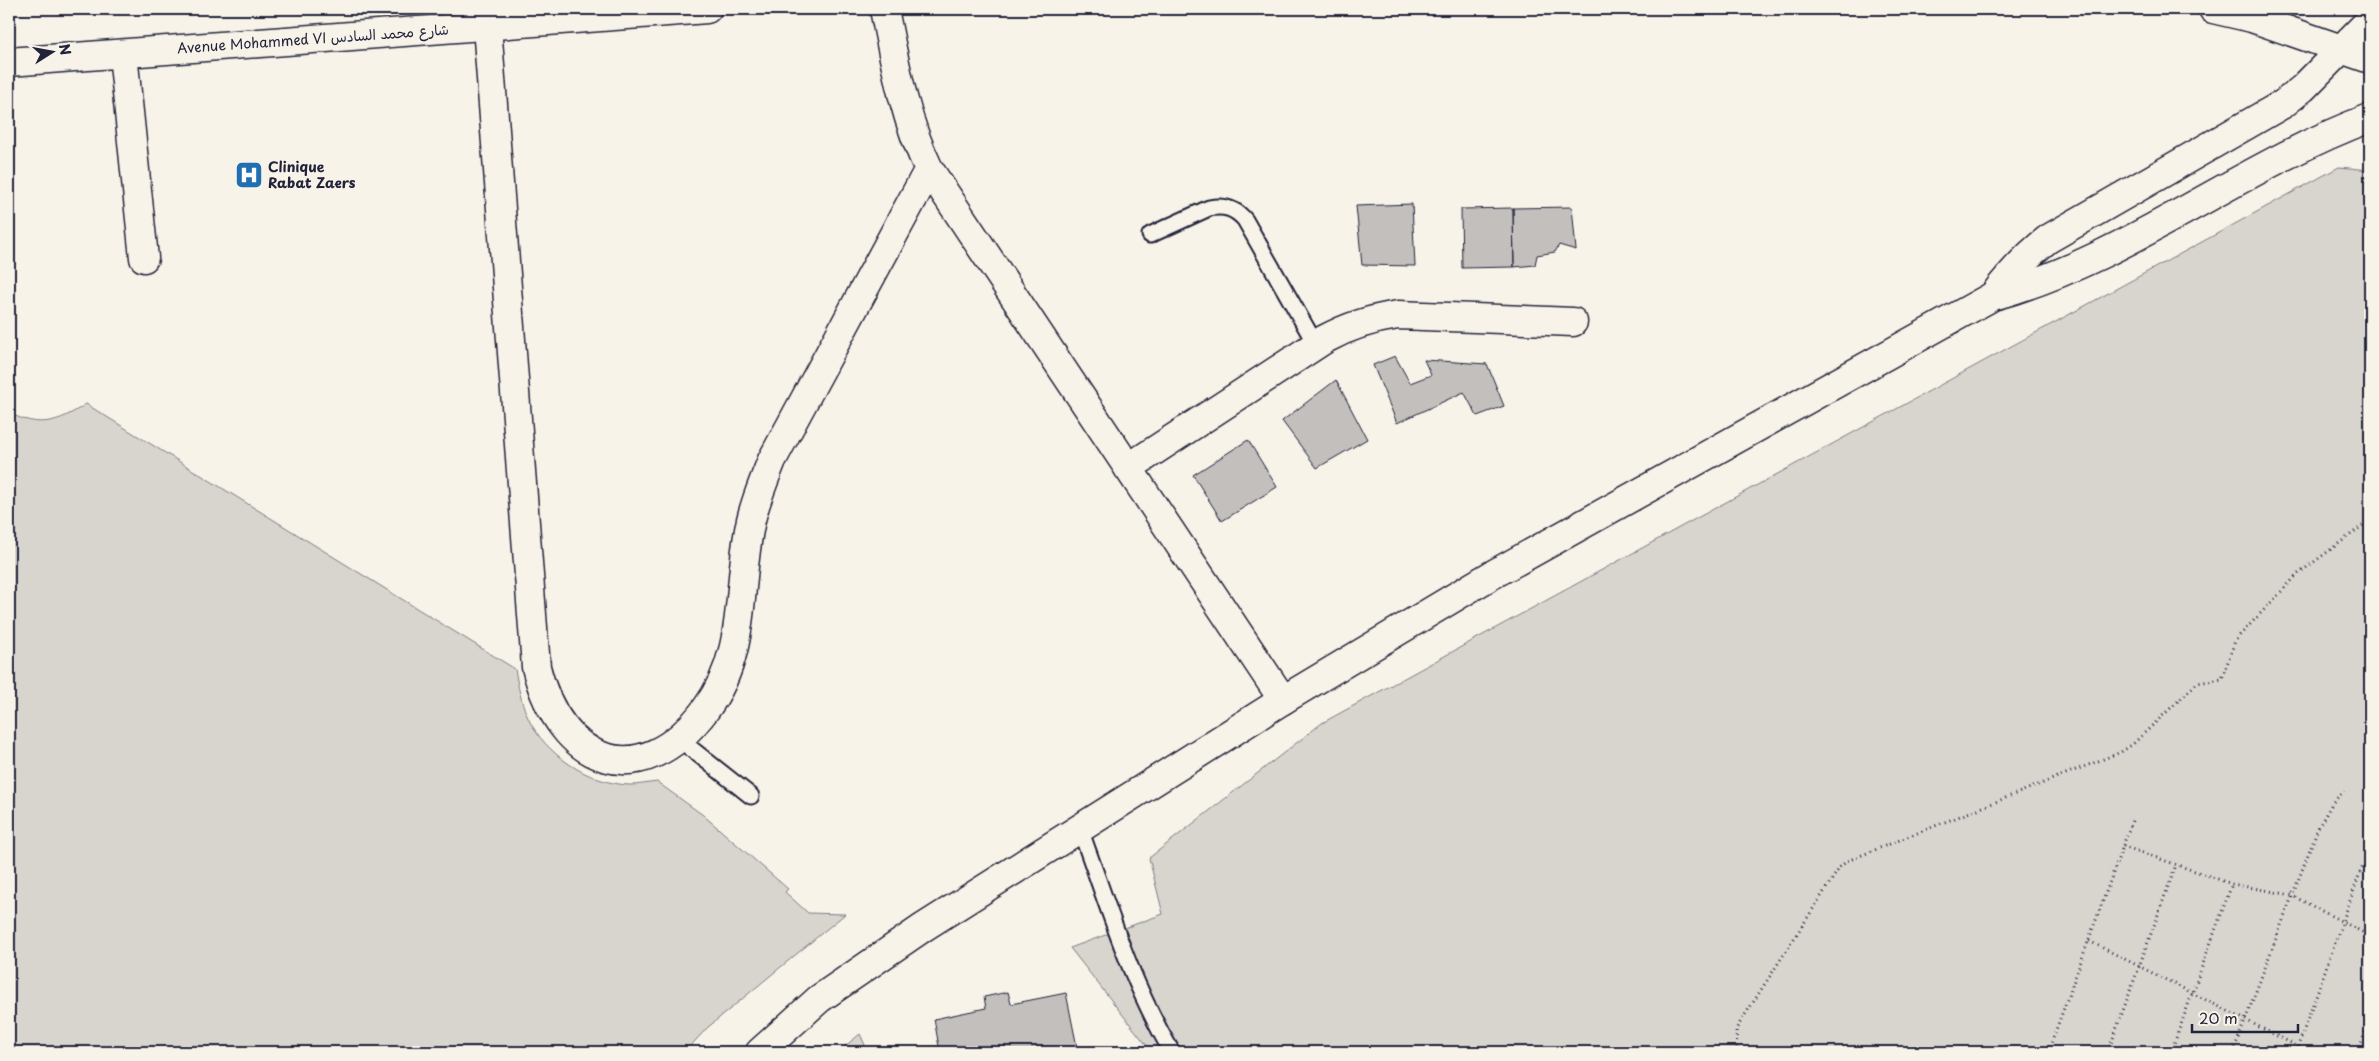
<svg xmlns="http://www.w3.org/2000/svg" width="2379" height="1061" font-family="'Playpen Sans','Playpen Sans Arabic',sans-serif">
<rect width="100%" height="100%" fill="#f7f3e8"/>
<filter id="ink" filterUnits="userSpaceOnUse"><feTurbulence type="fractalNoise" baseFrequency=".02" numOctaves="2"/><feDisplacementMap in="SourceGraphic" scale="10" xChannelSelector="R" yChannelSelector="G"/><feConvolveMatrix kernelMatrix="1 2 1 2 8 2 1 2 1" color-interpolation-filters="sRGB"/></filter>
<g filter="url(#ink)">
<path fill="#d8d5cf" stroke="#7d7c85" d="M2339 167 2370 170V1052H1152L1070 948 1163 914 1149 858 1322 723Z
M86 404 515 669C518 686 521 702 528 718 545 754 589 784 630 785 639 785 648 783 657 782L703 815 788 889 785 892 808 913 845 914 707 1028 685 1052H9V413C39 428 58 423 86 404Z
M860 1034 865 1045 862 1048 865 1052H838Z"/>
<path fill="#c2bfbd" stroke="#22223b" d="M1412 204 1415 266 1362 265 1356 206Z
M1572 207 1576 250 1559 245 1555 252 1537 255 1535 265 1514 267 1513 208Z
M1513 208 1514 267 1462 268 1461 209Z
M1395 356 1410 383 1431 375 1424 360 1487 364 1504 406 1477 416 1464 392 1397 423 1373 365Z
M1336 380 1367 439 1317 468 1282 421Z
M1248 440 1277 487 1222 521 1193 475Z
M1008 992 1011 1004 1066 993 1078 1052H940L934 1019 986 1008 984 997Z"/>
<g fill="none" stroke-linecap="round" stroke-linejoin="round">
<g stroke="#22223b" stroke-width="19">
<path id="lane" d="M1150 235 1209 208C1224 205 1235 208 1245 220L1316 345
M679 739 751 796
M1080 829C1108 905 1130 982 1172 1052"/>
</g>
<g stroke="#22223b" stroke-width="31">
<path id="street" d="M884 9C895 63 904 118 929 169L1283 700
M487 26 536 667C560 764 640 797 706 709 749 651 736 586 751 520 756 499 764 480 772 460L929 169
M123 54 144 258
M1128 468 1325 339C1349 326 1371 319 1398 315L1573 322"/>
</g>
<g stroke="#22223b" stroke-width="31">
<path id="secondary" d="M1993 296C2010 274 2026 256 2048 239L2283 104 2303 88 2370 20
M760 1052 819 999 924 927 1283 700 1490 576 1993 296C2128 259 2240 166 2370 118"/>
</g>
<g stroke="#22223b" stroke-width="31">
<path id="primary" d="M2213 9 2252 18 2370 59
M2369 9 2370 11
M9 62 707 9"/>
</g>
<path stroke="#22223b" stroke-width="3" stroke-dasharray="1 4" stroke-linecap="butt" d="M2123 846 2232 884 2291 895 2370 936
M2089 941 2309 1052
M1737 1052 1736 1029 1840 867 1847 861 2121 752 2133 744 2197 683 2222 679 2235 641 2240 635 2298 574 2370 520
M2048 1052 2133 818
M2108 1052 2176 865
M2171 1052 2232 884
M2233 1052 2318 828 2333 802 2344 791
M2296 1052 2361 870 2370 853
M2358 1052 2370 1019"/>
<use href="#lane" stroke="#f7f3e8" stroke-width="15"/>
<use href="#street" stroke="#f7f3e8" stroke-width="28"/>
<use href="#secondary" stroke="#f7f3e8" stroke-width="28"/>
<use href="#primary" stroke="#f7f3e8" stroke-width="28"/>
</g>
</g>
<defs>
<g id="hospital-square" transform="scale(1.4375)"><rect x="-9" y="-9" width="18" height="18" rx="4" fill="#1f6fb2" stroke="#f7f3e8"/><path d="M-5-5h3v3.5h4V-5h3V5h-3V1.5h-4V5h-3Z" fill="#fff"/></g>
</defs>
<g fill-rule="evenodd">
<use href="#hospital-square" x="249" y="175"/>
</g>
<g text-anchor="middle" stroke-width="4" stroke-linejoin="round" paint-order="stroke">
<g font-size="14" fill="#22223b" stroke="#f7f3e8">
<text transform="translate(313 39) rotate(-4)" y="5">Avenue Mohammed VI شارع محمد السادس</text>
</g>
<g font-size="14" font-weight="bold" fill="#22223b" stroke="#f7f3e8" text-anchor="start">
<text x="268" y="172">Clinique<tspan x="268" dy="16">Rabat Zaers</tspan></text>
</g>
</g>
<rect width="2379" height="1061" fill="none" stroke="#f7f3e8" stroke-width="30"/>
<rect x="15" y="15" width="2349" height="1031" fill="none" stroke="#22223b" stroke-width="2" filter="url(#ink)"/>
<g transform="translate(52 52) rotate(79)" stroke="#f7f3e8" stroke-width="4" paint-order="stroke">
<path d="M0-4L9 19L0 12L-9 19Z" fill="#22223b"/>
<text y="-8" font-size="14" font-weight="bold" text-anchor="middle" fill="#22223b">N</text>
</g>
<path d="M2192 1024v8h106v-8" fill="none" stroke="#22223b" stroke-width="2.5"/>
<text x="2199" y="1024" font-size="15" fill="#22223b" stroke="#f7f3e8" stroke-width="4" paint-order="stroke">20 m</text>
</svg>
